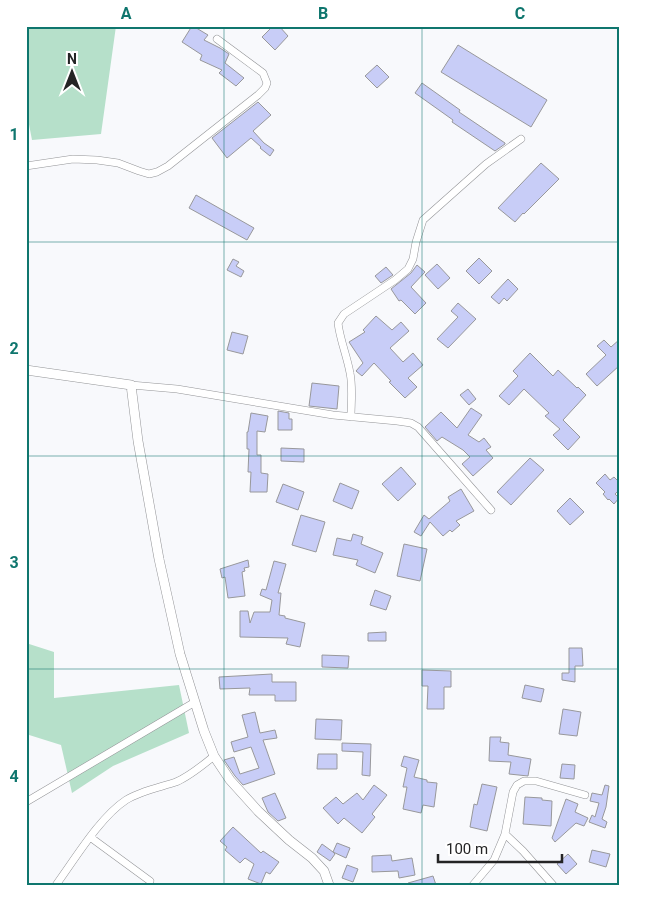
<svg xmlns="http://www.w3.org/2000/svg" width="646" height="911" font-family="Roboto,sans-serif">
<rect width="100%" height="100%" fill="#f8f9fc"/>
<path fill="#b6e0ca" d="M26 26H116L101 134 32 140 26 109Z
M26 643 54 652V698L179 685 189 733 113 766 72 793 61 745 26 734Z"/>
<path fill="#c8cdf7" stroke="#98989b" d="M192 26H193L208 35 204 40 220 48 229 54 225 63 244 78 236 86 219 73 222 70 200 60 202 55 182 42Z
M273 26H279L288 36 275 50 262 37Z
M458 45 547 100 531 127 441 72Z
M377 65 389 77 377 88 365 76Z
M422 83 460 110 459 112 505 143V144L495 151 452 122 453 120 415 93Z
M258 102 271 115 253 131 264 143 274 150 270 156 260 148 261 147 251 138 227 158 212 138Z
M541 163 559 179 524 214 523 213 515 222 498 208Z
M196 195 254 228 247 240 189 208Z
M479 258 492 271 479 284 466 271Z
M233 259 239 262 236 266 244 271 241 277 227 270Z
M437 264 450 278 438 289 425 275Z
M417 265 425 272 411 287 426 303 415 314 401 300 399 301 391 289 411 273Z
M386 267 393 275 381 283 375 276Z
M508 279 518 289 507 301 504 298 499 304 491 297Z
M458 303 476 319 448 348 437 339 458 317 451 311Z
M376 316 392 330 401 322 409 331 390 348 403 362 413 353 423 365 408 378 417 387 405 398 389 382 391 381 374 363 362 376 356 371 363 363 349 342 365 332 363 330Z
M232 332 248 336 243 354 227 350Z
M620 339V365L597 386 586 374 606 355 597 346 604 340 611 347Z
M530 353 553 376 558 370 577 388 578 387 586 395 563 420 580 437 568 450 553 435 560 429 545 416 549 413 524 389 509 405 499 396 518 376 513 371Z
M312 383 339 386 337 409 309 406Z
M468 389 476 399 469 405 460 395Z
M471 408 482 415 468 435 479 442 484 438 491 447 486 450 493 458 473 476 462 464 470 457 463 450 442 437 437 441 425 427 441 412 457 428Z
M278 411 289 413V419H292V430H278Z
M251 413 268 416 265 432 257 431V455H261V473L268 474 267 492H250L251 472H248L249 449H247V432H248Z
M281 448 304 449V462L281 461Z
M530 458 544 470 511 505 497 492Z
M401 467 416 484 398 501 382 484Z
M605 474 610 480 614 477 620 483V489L615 494 619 498 614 504 609 499 608 500 603 494 605 492 596 483Z
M340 483 359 491 352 509 333 501Z
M283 484 304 492 298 510 276 502Z
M461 489 474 511 456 521 460 525 452 532 450 530 443 536 430 522 421 536 414 532 424 515 429 519 450 501 448 497Z
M570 498 584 512 570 525 557 511Z
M301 515 325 522 316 552 292 545Z
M353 534 363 537 361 544 383 553 375 573 356 565 358 560 333 555 337 538 351 541Z
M404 544 427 549 420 581 397 576Z
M248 560 249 567 244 568 245 571 242 572 245 596 228 598 225 577 222 578 220 569Z
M274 561 286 564 278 593H281L279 615 285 616V618L305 623 300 647 286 644 288 638 240 637V611H248L250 623 254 612H270L272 600 260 595 262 589 266 590Z
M375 590 391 596 386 610 370 605Z
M386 632V641H368V633Z
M569 648H582L583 666H575V682L562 680V673H569Z
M322 655 349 656 348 668 322 667Z
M422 670 451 671V687H444V709H427L428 686H422Z
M272 674V682H296V701H275V695H249L250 688 220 689 219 677Z
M525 685 544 689 541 702 522 698Z
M563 709 581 712 577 736 559 734Z
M255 712 260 733 275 730 277 738 263 740 275 774 243 785 235 776 224 760 234 757 240 774 259 768 251 747 234 752 231 742 248 737 242 715Z
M316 719 342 720 341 740 315 739Z
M490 737H501L500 742 509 743 508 755 531 759 528 776 509 774 511 762 489 761Z
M342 743 371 744 370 776 362 775 363 752 342 751Z
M318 754H337V769H317Z
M404 756 419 760 414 777 427 780V782L437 783 434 807 423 805 421 813 403 809 407 787H403L407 768 401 766Z
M562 764 575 765 574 779 560 778Z
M482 784 497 787 487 831 470 827 474 804 477 805Z
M374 785 387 795 372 814 375 817 362 833 344 818 338 824 323 808 336 797 343 804 357 793 363 800Z
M605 785 609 786 606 807 602 819 607 822 605 828 589 822 592 815 595 817 599 803 590 801 592 793 602 795Z
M275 793 286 818 278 821 268 812 262 798Z
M525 797 542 798V800L552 801 551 826 523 824Z
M566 799 578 804 575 812 588 818 584 826 576 823 555 842 552 838Z
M233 827 261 853 263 851 279 862 270 874 266 872 261 884 248 879 254 864 245 858 240 863 225 850 227 847 220 841Z
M337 843 350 848 346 858 333 852 335 854 330 861 317 852 322 844 333 852Z
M592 850 610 854 606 867 589 862Z
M568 854 577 864 566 874 557 864Z
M391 855 392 861 412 858 415 875 399 878 398 871 372 872V856Z
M347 865 358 869 353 882 342 878Z
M433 876 436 885H408V883Z"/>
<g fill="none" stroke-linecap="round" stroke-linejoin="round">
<g stroke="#939497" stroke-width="8">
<path id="minor" d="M26 166 73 159 97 160 118 163 139 171 149 174 157 172 168 166 258 95 265 88 267 83 263 73 217 39
M131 385 177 389 333 415 397 421 411 423 418 427 491 510
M351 417C351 403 353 387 350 373 347 356 340 340 338 323L344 314 395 280 408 269 413 259 416 242 423 220 486 164 521 139
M26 802 195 702
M505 834 523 851 553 885
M90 837 150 881
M56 885C75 859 100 817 126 800 140 791 161 787 176 782 190 776 203 765 214 756
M473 885 494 860 505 834 513 792 517 785 524 781H536L585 795"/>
</g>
<g stroke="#939497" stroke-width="10">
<path id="tertiary" d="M26 370 131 385 138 441 159 559 180 654 204 731 214 756 230 780 258 811 289 840 312 858 324 871 329 885"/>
</g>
<use href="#minor" stroke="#fff" stroke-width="7"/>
<use href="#tertiary" stroke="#fff" stroke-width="9"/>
</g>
<path fill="none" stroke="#0f766e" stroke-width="1" stroke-opacity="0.55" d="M224 26V885M422 26V885M26 242H620M26 456H620M26 669H620"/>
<rect width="646" height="911" fill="none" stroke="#ffffff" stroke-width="55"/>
<g transform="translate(72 72)" stroke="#ffffff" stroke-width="4" paint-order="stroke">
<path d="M0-4L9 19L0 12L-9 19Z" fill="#242425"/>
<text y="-8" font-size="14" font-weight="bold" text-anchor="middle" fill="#242425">N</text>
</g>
<path d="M438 854v8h124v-8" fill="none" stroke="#242425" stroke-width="2.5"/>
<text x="446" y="854" font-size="15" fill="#242425" stroke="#ffffff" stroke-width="4" paint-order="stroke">100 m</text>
<rect x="28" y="28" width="590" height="856" fill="none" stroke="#0f766e" stroke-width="2"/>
<g font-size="16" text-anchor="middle" font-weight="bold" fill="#0f766e">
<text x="126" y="19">A</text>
<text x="323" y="19">B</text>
<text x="520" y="19">C</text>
<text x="14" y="140">1</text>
<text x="14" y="354">2</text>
<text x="14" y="568">3</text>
<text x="14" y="782">4</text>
</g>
</svg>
